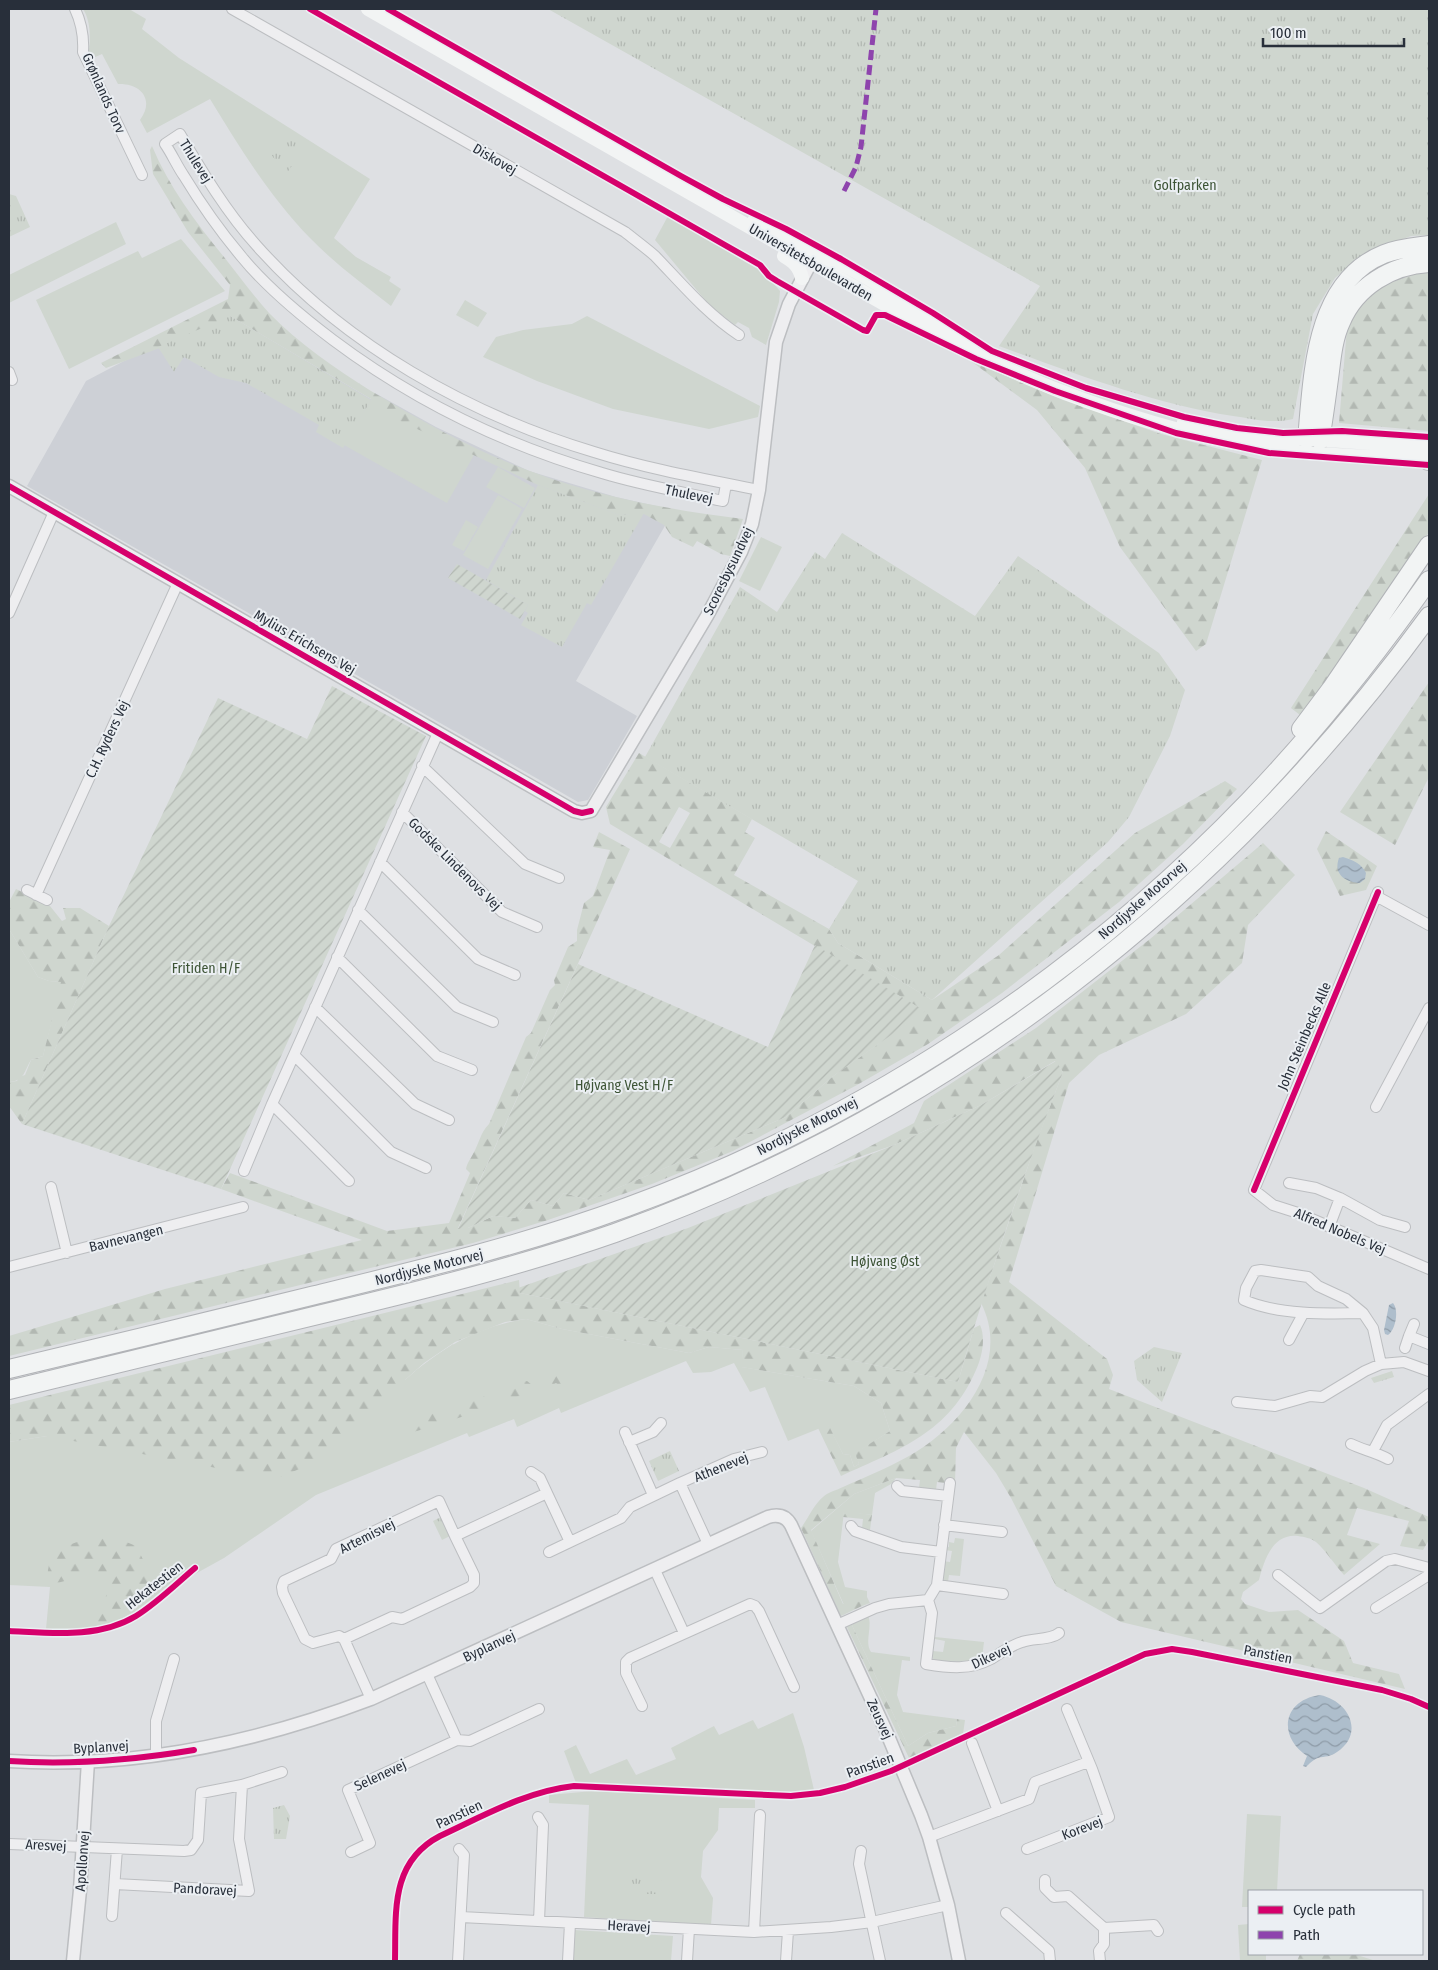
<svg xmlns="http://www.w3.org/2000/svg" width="1438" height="1970" font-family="'Fira Sans Condensed',sans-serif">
<defs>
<pattern id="forest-firs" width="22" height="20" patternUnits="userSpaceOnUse" patternTransform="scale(1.25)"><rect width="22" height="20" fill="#cfd6cf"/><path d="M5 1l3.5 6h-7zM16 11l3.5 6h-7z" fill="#b2b8b2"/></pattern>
<pattern id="park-tufts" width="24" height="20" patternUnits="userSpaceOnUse" patternTransform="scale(1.25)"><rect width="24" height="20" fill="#cfd6cf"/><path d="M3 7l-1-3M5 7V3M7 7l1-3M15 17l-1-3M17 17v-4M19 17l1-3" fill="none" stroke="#b2b8b2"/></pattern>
<pattern id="garden-furrows" width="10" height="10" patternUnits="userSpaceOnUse" patternTransform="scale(1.25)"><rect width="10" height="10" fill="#cfd6cf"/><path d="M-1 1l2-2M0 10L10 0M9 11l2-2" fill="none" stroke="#b2b8b2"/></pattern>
<pattern id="water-waves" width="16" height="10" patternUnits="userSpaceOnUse" patternTransform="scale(1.25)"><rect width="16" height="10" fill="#aebecc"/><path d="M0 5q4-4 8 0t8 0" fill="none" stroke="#8e9ba7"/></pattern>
</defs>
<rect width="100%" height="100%" fill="#dee0e3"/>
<path fill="#cdd0d6" d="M230 316 371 399 375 393 436 427 529 471 616 497 674 510 576 681 637 716 588 800 578 802 27 486 86 381 124 361Z"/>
<path fill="#cfd6cf" d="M83 9H129L146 19 142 29 179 58 370 179 334 238 356 257 391 277 389 281 401 289 391 306C364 285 334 263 310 238 270 197 240 148 210 99L147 133 140 120C155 100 141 83 118 84L102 54 91 59 88 55C91 41 91 21 83 9Z
M668 216 760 268 780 291 779 302 766 345 752 337 749 328 738 322 735 325 710 306 655 240Z
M116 222 126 244 9 303V275Z
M181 239 225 291 69 369 36 300 138 251 142 258Z
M465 300 487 313 478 327 456 315Z
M587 316 760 406 758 417 709 429 613 409 537 381 483 357 496 337 523 330 572 324Z
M371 400 474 455 447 503 344 445Z
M498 467 535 488 524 508 486 487Z
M498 495 522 509 488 569 463 555Z
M466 520 478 527 464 551 452 545Z
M761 537 782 547 760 591 739 581Z
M9 929 38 977 49 981 62 982 43 1056 31 1060C24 1071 25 1080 10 1082Z
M526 1319 562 1329 689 1353 709 1347 743 1350 742 1367 854 1386 881 1403 890 1431 856 1453 859 1464 854 1467 850 1455 843 1454 828 1425 788 1441 765 1387 750 1392 734 1363 711 1372 693 1373 686 1361 561 1413 559 1408 517 1427 514 1419 469 1437 467 1433 316 1495 224 1558 166 1590 143 1607 116 1624 94 1629H46L50 1587 9 1585V1442L405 1380C440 1349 478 1326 526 1319Z
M896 1478 891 1484 875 1493 872 1515 844 1512 838 1562 845 1587 867 1591V1597L870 1603 862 1606 860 1603 844 1605 811 1531 854 1494Z
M955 1538 964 1539 960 1576 949 1575 948 1582 942 1580 943 1561 950 1562 952 1551 945 1550 946 1546 949 1547V1542L954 1543Z
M868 1615C873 1627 864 1642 871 1652L910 1657V1661L902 1660 897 1695 903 1712 957 1719 956 1726 928 1733 908 1746 851 1623Z
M935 1637 984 1642 982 1658 970 1663 937 1662 933 1660V1651L943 1652 945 1641 935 1639Z
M793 1713 804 1747 814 1790 790 1793 761 1792 576 1783 564 1751 576 1745 590 1774 627 1759 636 1775 676 1759 671 1748 714 1726 719 1735 753 1720 758 1729Z
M593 1791 755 1800V1808H719L718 1830 703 1851 701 1877 713 1898 711 1925 584 1917 589 1805 549 1803V1795Z
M1247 1814 1281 1816 1277 1891H1249V1907H1242Z
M1249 1924V1954H1266V1961H1240L1238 1925Z
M574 1930 673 1936 671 1961H573Z"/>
<path fill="url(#forest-firs)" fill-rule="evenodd" d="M152 146C169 187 196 223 224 257 239 276 253 295 269 313 298 343 336 369 371 391 421 421 475 451 530 471 598 497 671 510 743 519L730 556 721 554 697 541 693 547 672 537 664 525 644 514 619 515 538 485 374 409 371 399 230 316 200 333 106 368 101 363 228 299 230 285 188 232 153 174 150 150Z
M1421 272 1429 273V431L1339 423 1347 328 1362 302 1386 284Z
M968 359 1063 400 1161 434 1262 460 1206 644 1196 651 1120 547 1085 468 1037 410Z
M1429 494V532L1322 688 1300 715 1291 708Z
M1429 682V777L1395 845 1340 812Z
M639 753 752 819 745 832 755 838 734 875 829 929 838 943 932 1000 999 955 1135 833 1225 781 1237 789 1183 844 1119 902 1002 993 928 1044 857 1085 733 1151 652 1184 548 1220 473 1243 9 1356V1336L165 1289 362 1240 221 1189 230 1173 387 1231 449 1223 470 1173 466 1169C467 1163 470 1160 473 1154 479 1144 480 1133 489 1124L526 1037 531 1033 550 990 555 985 554 980 568 947 577 941V930L584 903 593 896 610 850 593 847 599 832 630 849 458 1228H468L493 1216 515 1218 531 1200 553 1206 564 1193 589 1200 786 1117 832 1077 924 1011 610 824 606 807ZM679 807 690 813 670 848 659 842Z
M1326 831 1377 866 1366 890 1340 896 1317 849Z
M1263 843 1295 875 1248 925 1242 963 1186 1014 1099 1055 1069 1083 1009 1282 1107 1359 1113 1375 1109 1389 1364 1488 1429 1517V1540L1423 1550 1400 1546 1409 1521 1357 1508 1347 1535 1380 1544 1344 1575C1335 1565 1326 1551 1316 1542 1311 1538 1304 1537 1298 1536 1273 1533 1264 1560 1259 1580L1243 1592 1241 1599 1245 1604 1269 1612 1298 1610 1344 1641 1353 1663 1399 1674 1405 1689 1121 1622 1056 1586 1011 1498 996 1473 964 1432 956 1448 955 1484 937 1482 936 1490 919 1488 920 1480 896 1478 854 1494 811 1530 843 1604 856 1601 860 1602 862 1606 841 1616 801 1528C807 1520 815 1503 823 1497 828 1492 837 1490 843 1487 865 1477 888 1468 909 1456 961 1427 1012 1364 981 1303L1036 1143 1063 1072 1055 1061 981 1105 894 1145 833 1166 914 1123 924 1101 1036 1028 1150 939Z
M16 889 50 906 62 921 66 919 63 908H80L109 926 22 1124 9 1106V1080L10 1082 17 1081 19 1077 25 1075 31 1060 43 1056 61 982 49 981 38 977 9 929V902Z
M519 1280 520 1293 958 1382 974 1328 980 1325C986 1338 982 1357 976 1370 949 1433 900 1449 841 1476L818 1428 828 1424 843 1454 850 1455 854 1467 859 1464 855 1453 890 1431 881 1403 854 1386 741 1367 743 1350 709 1347 689 1353 562 1329 526 1319 505 1322 455 1342 424 1363 405 1380 339 1447 314 1463 275 1479 47 1436 9 1442V1405Z
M563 1373H571L574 1378 571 1385 560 1386 556 1383 550 1386 545 1384 546 1375H560Z
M527 1381 532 1385 533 1390 525 1395 511 1398 508 1395 517 1383Z
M484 1396 490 1405 477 1412 455 1419C458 1403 470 1400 484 1396Z
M431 1403 448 1414 441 1424 403 1435 401 1430Z
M844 1511 872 1515 870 1530 862 1528 863 1519 843 1517Z
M100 1536 119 1539 136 1546C143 1559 150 1571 150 1586 149 1602 122 1621 108 1624 101 1625 95 1622 89 1619L91 1611C102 1604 108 1598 108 1585 101 1578 95 1573 85 1574 76 1575 45 1595 48 1570 51 1546 82 1540 100 1536Z
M851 1623 908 1746 928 1733 956 1726 957 1719 965 1720 963 1734 909 1758 846 1625Z
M1300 1954H1354L1376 1961H1297Z"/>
<path fill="url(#park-tufts)" d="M548 9H1429V235L1411 236 1363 254 1335 278 1313 314 1293 419C1271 424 1255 419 1233 416 1152 403 1076 374 999 346L1040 286Z
M282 132 305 148 286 174 270 153Z
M9 194 16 196 30 227 9 237Z
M230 316 371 400 343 448 316 432 319 425 246 383 219 377 184 357 174 372 158 347Z
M538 485 619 515 644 513 591 605 587 603 562 647 521 625 528 613 525 611 528 605 486 580Z
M842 533 975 616 1018 556 1159 653 1185 690 1170 736 1129 817 1108 842 932 1000 838 943 829 929 858 881 645 757 740 587 777 612 815 552 825 559Z
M453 1344 457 1349 419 1376 415 1371Z
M1154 1347 1182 1353 1162 1402 1137 1380 1134 1361Z
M1392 1371 1394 1377 1374 1383 1371 1378Z
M670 1451 679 1471 658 1481 649 1461Z
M441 1517 450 1536 442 1540 433 1521Z
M284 1805 290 1816 286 1839H274L273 1808Z
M631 1871H647V1877L662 1878 661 1894H632Z"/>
<path fill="url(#garden-furrows)" d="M457 564 528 605 520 619 448 578Z
M332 686 426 736 221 1189 22 1124 109 926 218 698 307 739Z
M815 945 925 1011 832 1077 786 1117 589 1200 564 1193 553 1206 531 1200 515 1218 493 1216 468 1228 458 1229 578 964 768 1047Z
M1056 1061 1063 1072C1024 1174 988 1277 958 1382L520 1293 518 1288 688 1228 894 1145 981 1105Z"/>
<path fill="url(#water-waves)" d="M1343 857C1353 860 1362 864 1366 873L1365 879 1360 883C1345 882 1333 874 1339 858Z
M1393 1303C1399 1310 1396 1329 1388 1335L1385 1334 1384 1330 1389 1305Z
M1320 1695C1349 1701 1365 1733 1337 1752 1331 1757 1325 1756 1318 1758 1314 1759 1309 1764 1306 1767L1303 1766 1307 1756C1277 1736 1283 1700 1320 1695Z"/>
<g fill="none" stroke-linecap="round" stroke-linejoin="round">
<g stroke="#bcbec1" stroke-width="12">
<path id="minor" d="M75 9C82 24 84 36 83 52L142 175
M232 9 625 232C635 240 646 248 655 256 682 284 706 313 739 335
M9 372 12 380
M726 484 723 501C682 492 641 485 602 473 505 445 413 400 333 340 300 315 267 288 241 256 220 231 201 204 184 176 177 166 172 154 165 144L180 134C203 173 227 213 257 246 345 345 468 414 594 452 648 469 704 479 759 490
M9 613 54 512
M422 766 525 864 559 878
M402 812 502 912 537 927
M380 862 478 959 515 975
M27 890 47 900
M1378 892 1254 1190 1273 1205 1298 1213 1429 1269
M36 895 178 583
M1376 896 1429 925
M358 910 457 1007 493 1022
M337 957 437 1056 472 1070
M315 1007 415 1104 449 1120
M294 1055 391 1152 426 1168
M272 1104 349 1181
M1376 1107 1429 1008
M244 1171 272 1104 438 733
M1289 1183 1316 1188 1340 1198 1380 1220 1405 1227
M51 1187 67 1253
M1329 1227 1340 1198
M9 1267 243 1207
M1363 1313 1346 1299 1318 1286 1308 1277 1261 1270 1255 1271 1246 1288 1244 1300C1278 1315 1326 1314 1363 1313L1373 1328 1381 1364
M1414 1324 1409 1336 1429 1344
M1289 1340 1303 1314
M1405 1348 1409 1336
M1237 1402 1275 1406 1310 1396 1322 1397 1365 1371 1381 1364 1404 1362 1429 1371
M625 1432 653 1495
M629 1442 653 1432 661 1423
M1351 1444C1363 1450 1376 1452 1388 1459
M1373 1451 1387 1425 1429 1394
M531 1472 540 1478 547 1493
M680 1483 734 1459 762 1452
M950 1483 937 1585 928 1600 932 1613 926 1664C950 1668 970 1670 991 1659 1001 1653 1011 1645 1022 1642 1033 1638 1051 1640 1059 1633
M897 1486 902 1491 948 1496
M944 1525 1002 1532
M851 1526 855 1531 901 1547 941 1552
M549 1552 570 1542
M655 1570 684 1633
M1278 1575 1320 1608 1386 1561 1395 1559 1429 1568
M937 1585 1003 1594
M1376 1608 1429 1575
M837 1625 875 1608 889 1604 928 1600
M344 1639 339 1636 313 1643 305 1639 283 1593 282 1587 284 1581 331 1559 336 1549 439 1501 455 1536
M427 1674 457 1740
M371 1699 344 1639 392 1617 402 1619 470 1587 474 1583V1575L455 1536 547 1493 570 1542 621 1518 630 1507 680 1483 708 1544
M642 1706 626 1673V1662L630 1658 750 1604 755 1606 759 1611 794 1687
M972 1743 998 1811
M156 1756V1721L174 1659
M538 1817 543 1825 539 1921
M929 1837 1029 1799 1035 1782 1088 1762
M9 1844 184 1851 191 1850 198 1840 201 1793 242 1785 282 1772
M1027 1849 1109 1817 1092 1769 1067 1709
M861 1851 859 1864 880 1961
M351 1852 370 1843 348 1790 457 1740 470 1741 539 1709
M1045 1880V1888L1054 1897 1068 1896 1104 1928V1944L1099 1951 1100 1961
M115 1884 249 1891 239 1839 242 1785
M1006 1913 1049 1951 1050 1961
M112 1916 117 1849
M461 1917 754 1932 831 1927 872 1922 948 1905
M1104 1928 1154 1925 1158 1931
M754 1932 760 1815
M458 1961 464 1855 459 1849
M568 1961 570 1923
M687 1961 689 1929
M786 1961 788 1931"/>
</g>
<g stroke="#bcbec1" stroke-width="15">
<path id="tertiary" d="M9 486 574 811 582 813 591 811 707 616 741 552 752 524 759 490 776 342 789 304 816 253
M9 1761C133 1769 255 1743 371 1699L768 1517C778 1514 786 1516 791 1525L886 1731 921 1815 929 1837 948 1905 959 1961
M73 1961 80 1890 88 1761"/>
</g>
<g stroke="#b1b3b7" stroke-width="20">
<path id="motorway" d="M1307 439C1313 375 1314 282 1384 254 1399 248 1414 247 1429 245
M1320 440C1324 417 1327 394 1330 371 1332 354 1334 337 1341 322 1356 286 1392 265 1429 263
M1428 461 1429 460
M1301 729 1331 689 1429 545
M9 1369C110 1345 210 1321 311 1296 418 1270 524 1245 627 1207 860 1122 1077 980 1249 801 1315 732 1374 658 1429 580
M9 1390C112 1365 215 1340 318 1315 418 1291 518 1267 615 1233 947 1114 1222 900 1429 616"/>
</g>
<use href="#minor" stroke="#eeeef0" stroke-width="10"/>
<use href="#tertiary" stroke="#eeeef0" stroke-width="12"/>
<path stroke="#f2f4f4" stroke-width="14" d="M368 9 935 333C1028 384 1147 428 1252 446 1310 456 1370 456 1429 461
M754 221C831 253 903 298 972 344
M784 256C794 262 799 266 802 278
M1184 422 1256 435 1429 447"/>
<use href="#motorway" stroke="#f2f4f4" stroke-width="18"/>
<path stroke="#8e44ad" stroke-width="5" stroke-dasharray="10 5" stroke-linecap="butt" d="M844 191 856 167 861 147 876 9"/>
<g stroke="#ebeff3" stroke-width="9">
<path id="cycleway" d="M310 9 760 265 769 276 777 281 863 330 867 331 876 315H885L976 359 1055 391 1176 433 1269 453 1429 465
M388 9 681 176 723 199 786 229 841 259 933 313 992 351 1086 388 1184 417 1237 428 1283 433 1342 431 1429 437
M9 486 574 811 582 813 591 811
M1254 1190 1378 892
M9 1631C51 1633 98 1639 136 1616 157 1603 176 1584 195 1568
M9 1761C70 1765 134 1760 194 1750
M395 1961C396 1912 390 1862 440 1836 483 1816 527 1791 574 1786L791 1796 820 1793 845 1787 891 1771 1145 1654 1172 1649 1192 1652 1382 1690 1411 1699 1429 1707"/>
</g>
<use href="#cycleway" stroke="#d6006c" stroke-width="6"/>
</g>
<g text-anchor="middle" stroke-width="4" stroke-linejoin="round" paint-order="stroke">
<g font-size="14" fill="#282f3a" stroke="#ebeff3">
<text transform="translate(104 93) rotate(66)" y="5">Grønlands Torv</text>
<text transform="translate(495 159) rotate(30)" y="5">Diskovej</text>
<text transform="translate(196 161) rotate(58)" y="5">Thulevej</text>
<text transform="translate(811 262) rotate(30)" y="5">Universitetsboulevarden</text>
<text transform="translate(689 494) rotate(12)" y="5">Thulevej</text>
<text transform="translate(728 571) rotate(-64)" y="5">Scoresbysundvej</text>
<text transform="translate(305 642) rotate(30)" y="5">Mylius Erichsens Vej</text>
<text transform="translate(107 739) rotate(-65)" y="5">C.H. Ryders Vej</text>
<text transform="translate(455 864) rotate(45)" y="5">Godske Lindenovs Vej</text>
<text transform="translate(1142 900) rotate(-41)" y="5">Nordjyske Motorvej</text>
<text transform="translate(1304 1036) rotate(-67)" y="5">John Steinbecks Alle</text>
<text transform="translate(807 1126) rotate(-27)" y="5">Nordjyske Motorvej</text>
<text transform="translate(1340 1231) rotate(23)" y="5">Alfred Nobels Vej</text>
<text transform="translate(126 1238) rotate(-14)" y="5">Bavnevangen</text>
<text transform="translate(429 1267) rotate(-14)" y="5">Nordjyske Motorvej</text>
<text transform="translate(721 1467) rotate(-22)" y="5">Athenevej</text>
<text transform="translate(367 1536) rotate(-27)" y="5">Artemisvej</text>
<text transform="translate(154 1585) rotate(-38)" y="5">Hekatestien</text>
<text transform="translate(489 1646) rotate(-25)" y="5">Byplanvej</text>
<text transform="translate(1268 1654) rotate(11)" y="5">Panstien</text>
<text transform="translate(991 1656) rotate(-25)" y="5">Dikevej</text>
<text transform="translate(880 1719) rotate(65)" y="5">Zeusvej</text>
<text transform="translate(101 1747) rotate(-3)" y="5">Byplanvej</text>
<text transform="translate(870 1765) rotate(-20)" y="5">Panstien</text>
<text transform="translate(380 1775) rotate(-25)" y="5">Selenevej</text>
<text transform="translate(459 1814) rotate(-25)" y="5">Panstien</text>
<text transform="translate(1082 1828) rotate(-21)" y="5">Korevej</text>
<text transform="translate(46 1845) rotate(3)" y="5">Aresvej</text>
<text transform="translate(82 1861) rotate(-86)" y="5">Apollonvej</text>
<text transform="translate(205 1889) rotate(3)" y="5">Pandoravej</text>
<text transform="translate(629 1926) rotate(3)" y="5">Heravej</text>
</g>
<g font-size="14" fill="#3d5436" stroke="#ebeff3">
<text x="1185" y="190">Golfparken</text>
<text x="206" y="973">Fritiden H/F</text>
<text x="624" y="1090">Højvang Vest H/F</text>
<text x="885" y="1266">Højvang Øst</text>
</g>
</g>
<rect width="1438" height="1970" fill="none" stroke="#282f3a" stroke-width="20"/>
<rect x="1248" y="1890" width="175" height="65" fill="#ebeff3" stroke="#9da2a9"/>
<rect x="1258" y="1906" width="25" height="8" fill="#d6006c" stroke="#9da2a9"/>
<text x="1293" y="1915" font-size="15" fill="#282f3a">Cycle path</text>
<rect x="1258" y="1931" width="25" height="8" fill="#8e44ad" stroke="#9da2a9"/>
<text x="1293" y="1940" font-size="15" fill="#282f3a">Path</text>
<path d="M1263 38v8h141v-8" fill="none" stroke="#282f3a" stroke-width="2.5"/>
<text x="1270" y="38" font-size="15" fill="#282f3a" stroke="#ebeff3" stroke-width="4" paint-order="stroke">100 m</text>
</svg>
